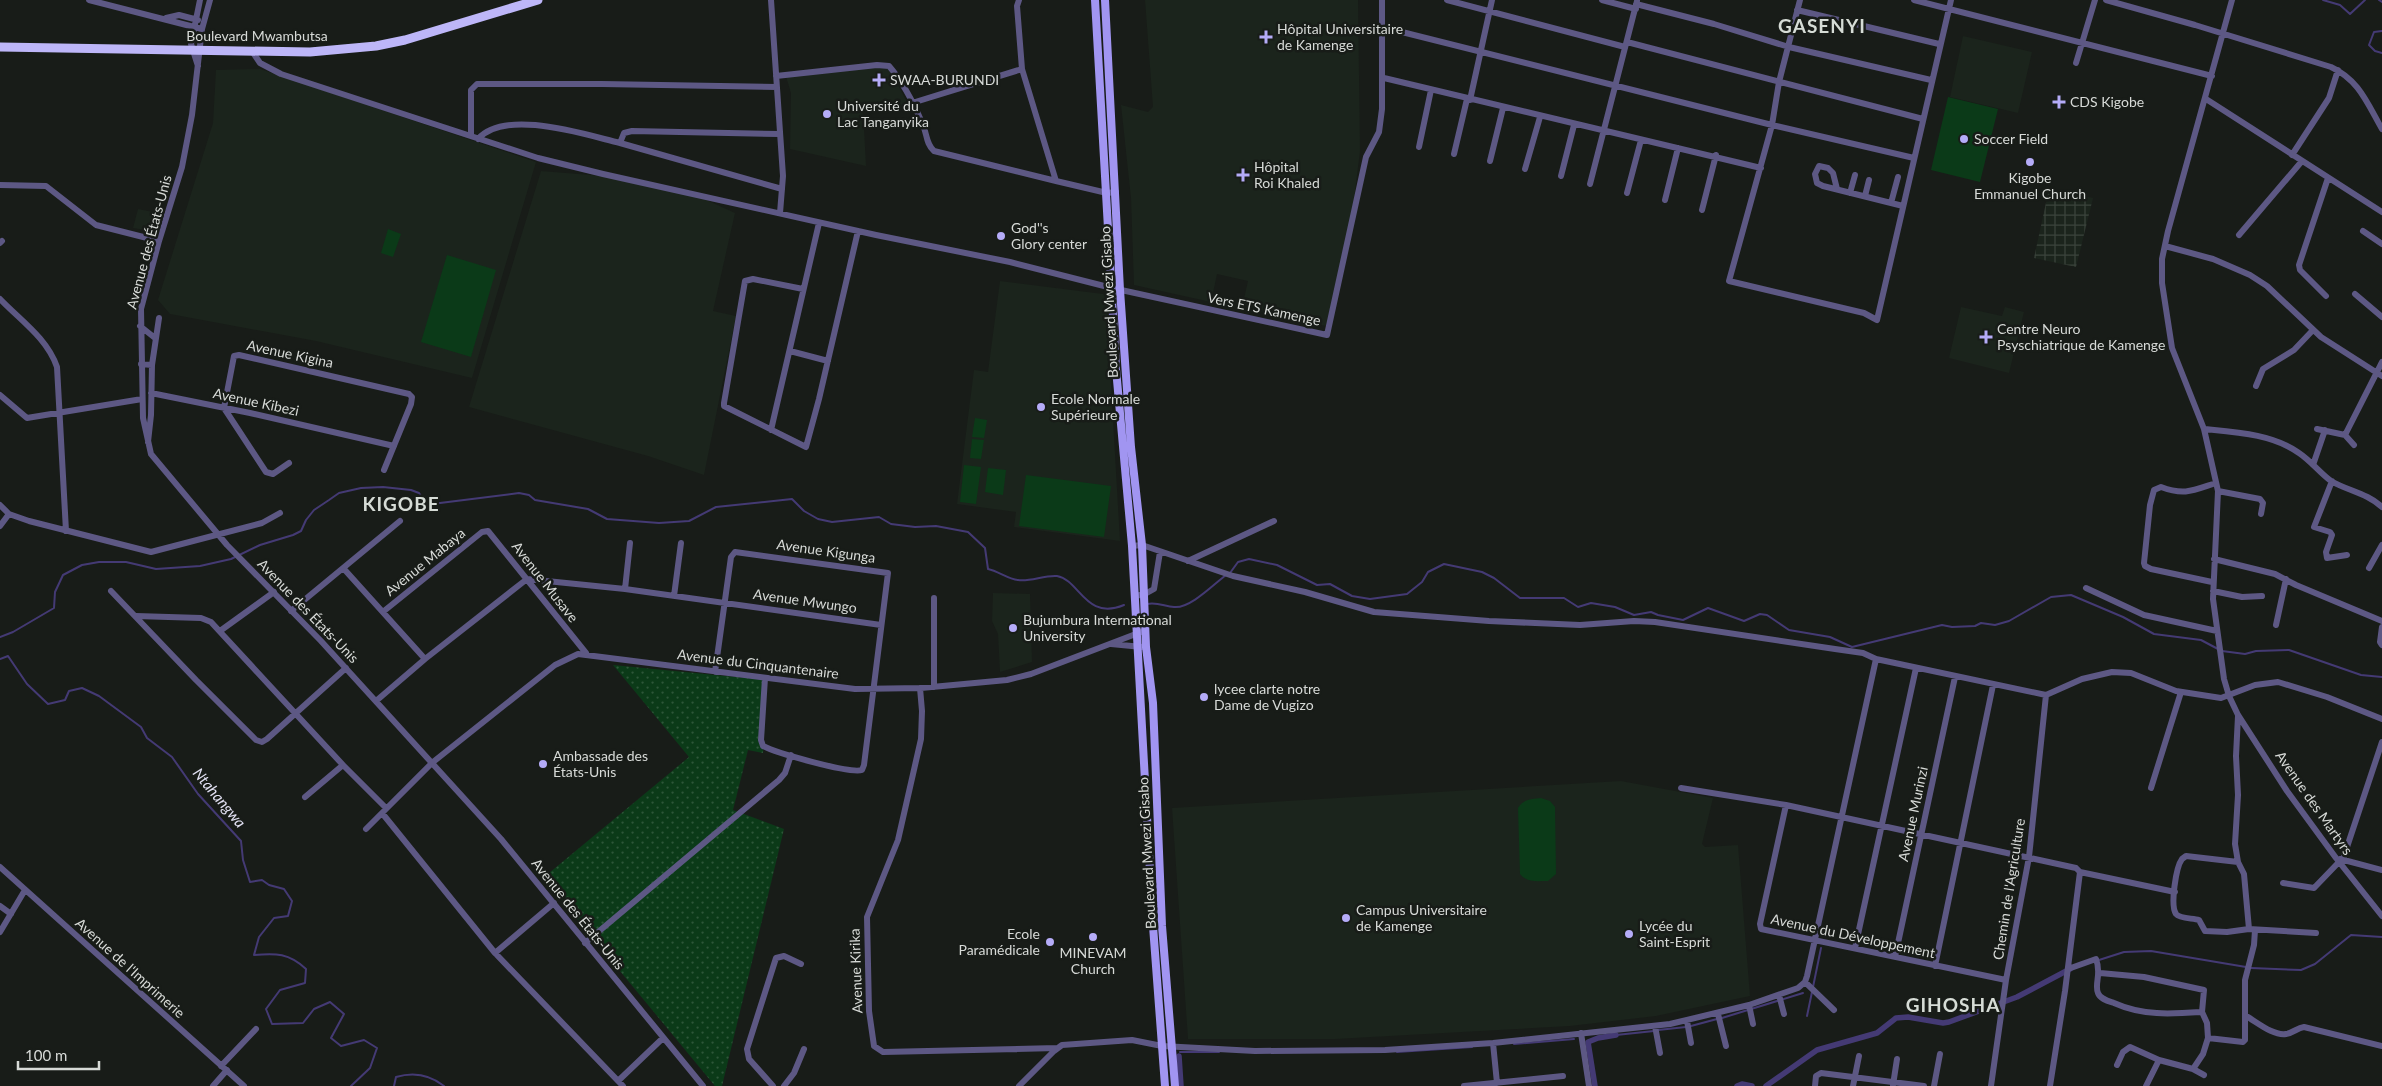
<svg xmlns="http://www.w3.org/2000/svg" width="2382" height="1086" font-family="Lato,sans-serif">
<defs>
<pattern id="industrial-grid" width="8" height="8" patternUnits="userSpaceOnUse" patternTransform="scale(1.25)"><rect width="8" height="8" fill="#1b241c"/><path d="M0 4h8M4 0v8" fill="none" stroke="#3b433c"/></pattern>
<pattern id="grass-dots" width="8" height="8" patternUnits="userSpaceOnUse" patternTransform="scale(1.25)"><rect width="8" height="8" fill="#0b3a18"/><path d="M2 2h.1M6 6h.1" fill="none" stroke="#2e5639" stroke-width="1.8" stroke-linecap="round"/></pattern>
</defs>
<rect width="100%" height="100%" fill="#181c18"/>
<path fill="#1b241c" d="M1145 0H1358L1360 151 1352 216 1326 326 1242 308 1248 281 1217 274 1211 302 1134 285 1131 198 1121 105 1148 112 1153 107Z
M1963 36 2032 52 2018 113 1950 97Z
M884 64 892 73 909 106 863 109 866 166 790 149 791 93 785 73Z
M260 69 536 162 472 378 316 341 170 314 158 300 213 123 216 70Z
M541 171 603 176 702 198 735 213 713 311 736 316 704 475 648 456 469 407Z
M138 209 158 213 152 231 133 228Z
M1000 281 1103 294 1106 298 1120 541 1014 527 1016 512 957 504 974 370 988 372Z
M1961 307 2002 316 2005 307 2024 312 2009 373 1949 358Z
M993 593 1030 594 1032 662 1000 672 998 634 992 621Z
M1621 781 1713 798 1702 844 1705 847 1738 845 1750 996 1656 1016 1570 1026 1335 1039H1188L1172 808Z"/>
<path fill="url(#industrial-grid)" d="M2049 189 2093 198 2076 267 2034 258Z"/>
<path fill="url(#grass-dots)" d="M613 665 767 680 763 753 748 750 733 810 784 829 722 1086H715L543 878 689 757Z"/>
<path fill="#0b3a18" d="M1948 97 1998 109 1980 182 1931 170Z
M388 229 401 234 393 257 381 253Z
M447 255 496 270 471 357 421 342Z
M975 418 987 420 984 438 972 437Z
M972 439 984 440 981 459 970 458Z
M964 465 981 467 976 504 960 502Z
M988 468 1006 470 1003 495 985 492Z
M1026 475 1111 486 1104 537 1019 526Z
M1541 798 1550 801 1555 807 1556 874 1548 881C1537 881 1527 883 1520 874L1518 808C1523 799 1532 799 1541 798Z"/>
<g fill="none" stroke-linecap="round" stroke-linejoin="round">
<path stroke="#443a74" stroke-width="2" d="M2323 0 2340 5 2350 14 2365 0
M2379 0 2382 2
M2382 31 2374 32 2369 45 2375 51 2382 53
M1230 573 1238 562 1249 559 1277 565 1317 585 1330 584 1352 596 1370 599 1407 594 1422 582 1428 572 1444 564 1482 572 1494 578 1520 598H1564L1578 607 1591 603 1615 607 1634 615 1651 612 1658 615 1683 620 1708 608 1744 621 1760 614 1767 615 1789 630 1830 637 1852 647 1942 625 1952 627 1975 626 1981 623 1995 625 2009 621 2051 597 2071 595 2123 617 2154 634 2201 640 2218 649
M1147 604C1157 602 1164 606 1174 607 1190 609 1214 584 1226 575
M0 637 13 632 54 608 55 592 63 575 82 565 99 562H126L156 569 200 566 231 559 260 545 293 535 301 531 306 520 314 510 329 500 339 493 361 488 383 487 411 490 419 493 425 502 432 504 519 493 529 495 535 500 588 509 607 519 659 523 689 521 716 507 792 499 804 511 818 519 832 522 879 517 891 524 915 527 936 526 968 532 985 548 988 569C998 571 1008 579 1018 580 1030 582 1044 575 1057 576 1080 580 1085 621 1124 605
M2222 651 2245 654 2256 651 2289 650 2361 675 2382 677
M0 659 8 656 27 684 48 704 65 700 69 691 82 688 99 696 141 727 147 738 172 757 198 794 241 841 243 860 250 882 262 880 269 885 284 889 292 901 288 916 274 918 259 937 254 955C276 953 289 953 306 969L305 983 280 990 266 1009 272 1024 303 1023 314 1009 330 1002 344 1014 331 1038 341 1046 364 1040 377 1048 370 1068 351 1086
M2099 960 2124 952 2151 951 2246 967
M2251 968 2301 970 2315 964 2351 935 2382 937
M1813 987 1821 948
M1807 1016 1812 992
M1722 1018 1803 993
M1691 1026 1717 1019
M1658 1030 1686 1027
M1616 1035 1654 1031
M1514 1044 1574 1039
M1180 1052H1219
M1397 1052 1472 1047
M394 1086 396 1077C413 1072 429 1074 444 1086"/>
<path stroke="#443a74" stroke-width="5.5" d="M1179 1056 1181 1086
M1595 1086 1588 1042 1598 1038 1616 1035
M1737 1086 1742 1084 1752 1086
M1766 1086 1817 1050 1877 1033 1896 1018 1908 1017 1943 1023 1949 1022 2017 997 2070 969"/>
<path stroke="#5d5884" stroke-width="6" d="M89 0 202 29
M210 0 202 29 192 115 182 167 159 241 141 309 143 418 151 454 227 545 321 641 501 839 703 1086
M771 0 783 176 780 213
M1019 0 1017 6 1022 69 1056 181
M1447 0 1625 47
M1602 0 1636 9
M1800 0 1779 82 1772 125 1729 281 1864 313 1877 320 1951 0
M1914 0 2212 76
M2106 0 2195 25 2331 67C2359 80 2367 103 2382 129
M2232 0 2168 231 2162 259V283L2172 348 2204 429 2218 491 2213 599 2224 679 2229 696 2238 715 2287 791 2336 858 2382 916
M1636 4 1714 24 1789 47 1931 80
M1797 10 1939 44
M166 18 179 15 198 20
M1382 27 1772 125 1914 158
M1627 42 1923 119
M252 51 260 63 281 74 538 158 603 174 876 235 1010 262 1112 288 1327 335 1366 157 1379 132 1382 109V0
M2076 63 2095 0
M198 66 191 44 200 0
M776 76 877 65 889 66C903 82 915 106 923 125 927 134 926 144 934 151L1056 181 1107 193 1116 192
M1384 78 1761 168
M2206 99 2382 212
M1470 100 1492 0
M912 103 1022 69
M779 134 632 131 624 133 620 143 782 189
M471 136V90L477 84H602L777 87
M478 139C505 108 586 135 620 143
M1419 147 1431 90
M1454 154 1467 99
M2292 155 2329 98 2338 70
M1490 161 1503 108
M1525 169 1540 117
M1561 176 1574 125
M1590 184 1637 1
M0 185 46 186 96 225 159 241
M1837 189 1833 173 1828 168 1819 166 1815 174 1817 183 1823 186 1903 206
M1627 193 1641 140
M1850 193 1855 175
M1865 196 1869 180
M1665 200 1678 148
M1891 203 1898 177
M1702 210 1716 155
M2363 231 2382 244
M2239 235 2302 161
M0 243 2 241
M2165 246 2213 259 2250 275 2267 286 2321 337 2382 376
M803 289 753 279 745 281 724 403V406L806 447 819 399 858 231
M2355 294 2382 317
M2326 296 2300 270 2299 265 2328 178
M0 299C20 320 47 338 57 367L66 531
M140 326 155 338
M790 351 828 361
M141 364 152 365 151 415 148 442
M152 365 159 318
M2256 386 2263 369 2294 350 2313 330
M151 393 250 413 394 446
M0 395 27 418 142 399
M2204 429C2235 432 2273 434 2299 453 2311 461 2320 473 2331 481 2348 491 2367 493 2382 507
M2317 429 2345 435 2354 445
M771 430 819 223
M2345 435 2382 362
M289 463 273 474 266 472 224 408 234 356 239 355 409 394 412 397 411 404 384 470
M2313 465 2325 430
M2332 481 2314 527 2330 532 2332 535 2326 552 2327 558 2347 555
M2218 491 2260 499 2263 503 2261 514
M0 505 9 514 29 521 151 552 262 523 280 513
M0 526 9 514
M1132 546 1142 545 1233 576 1305 592 1374 612 1489 621 1580 625 1634 621 1655 622 1835 649 1863 653 1876 659
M2214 559 2275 574 2296 585 2382 621
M1188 561 1274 521
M2369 568 2382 545
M344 569 425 659
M2212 582 2151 569 2145 566 2144 563 2150 505 2154 490 2161 487C2185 496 2194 490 2216 483
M2086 588 2144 615 2217 631
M625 589 630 543
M111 591 196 680 256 740 262 742 267 739 346 668
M2213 591 2242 597 2262 596
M674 596 681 543
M1135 596 1145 594 1154 589 1160 552
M291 611 400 521
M384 611 482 532 488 531 586 653
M136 616 201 618 211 622 343 765 386 808
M2276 625 2286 579
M2382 627 2380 642 2382 645
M220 631 274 592
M1111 644 1142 647
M715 672 731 557 735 552 888 573 864 765 862 770C850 774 776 753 763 746L761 740 765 678
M934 687V598
M920 688 922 711 921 739 898 840 867 917 869 1011 874 1046 883 1052 1057 1048
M376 701 425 659 527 579 625 589 881 625
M2238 716 2236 756 2238 795 2235 844 2238 862 2244 874 2249 929
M1681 788 1786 805 2076 868 2080 872 2065 991 2050 1086
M2151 788 2181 692
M305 797 343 765
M1786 805 1760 924 1761 929 2006 980
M382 813 495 953 623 1086
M366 829 433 762 555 665 578 654 855 689 921 688 1007 680 1031 674 1141 632
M2340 859 2382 870
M2343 859 2382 742
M2238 862 2186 856 2182 859C2176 867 2170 905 2176 914 2180 919 2193 918 2199 920L2205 931 2227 932 2249 929 2316 933
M0 867 244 1086
M2080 872 2175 892
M2283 883 2314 888 2339 862
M0 906 11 914
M0 932 25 890
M585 943 779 780 785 773 791 755
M1855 948 1916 668
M495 953 554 903
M1895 957 1955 677
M1935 966 1993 685
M2068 969 2096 959C2102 974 2094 984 2098 993 2100 999 2108 1001 2114 1003 2143 1016 2171 1014 2202 1012
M2100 973 2144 977 2204 990 2202 1012 2207 1023 2208 1038 2203 1054 2193 1069 2204 1075
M1805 982 1834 1010
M1779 995 1784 1014
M1749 1005 1753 1024
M1718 1014 1726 1046
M2246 1016C2257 1022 2273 1036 2286 1034 2293 1033 2297 1028 2304 1027L2382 1046
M1687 1021 1691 1043
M1655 1026 1660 1053
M1581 1033 1589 1086
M2208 1038 2243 1042 2245 1040V980L2254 945 2255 930
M1493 1043 1497 1083
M2117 1065 2123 1052 2130 1047 2159 1060 2193 1069
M221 1066 256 1029
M618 1081 663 1038
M1893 1085 1897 1059
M213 1086 227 1070
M773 1086 749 1059 747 1049 776 958 784 956 801 964
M784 1086 794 1073 804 1049
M1019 1086 1054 1051 1062 1045 1132 1040 1162 1046 1255 1051 1385 1050 1493 1043 1670 1024 1749 1005 1798 988 1805 982 1807 976 1876 659 2046 695 2082 679 2112 672 2131 673 2176 691 2221 698 2255 685 2278 682 2327 697 2382 719
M1464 1086 1563 1076
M1815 1086 1816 1076 1821 1073 1924 1086
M1853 1086 1859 1056
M1934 1086 1940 1054
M1991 1086 2006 980 2029 857 2046 695
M2146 1086 2159 1060"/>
<path stroke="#a195f1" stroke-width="8" d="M1095 0 1116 369 1132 546 1153 926 1165 1086
M1105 0 1120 290 1131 447 1142 545 1146 647 1153 703 1162 926 1175 1086"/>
<path stroke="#bdb6f8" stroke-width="9" d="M0 47 310 52 376 46 405 40 538 0"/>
</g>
<g fill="#b5acf8" stroke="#181c18" stroke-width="2">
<path d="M1263.5 29.5h5v5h5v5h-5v5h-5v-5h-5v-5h5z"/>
<path d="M876.5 72.5h5v5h5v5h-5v5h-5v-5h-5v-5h5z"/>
<path d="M2056.5 94.5h5v5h5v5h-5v5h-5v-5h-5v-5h5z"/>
<circle cx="827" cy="114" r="5"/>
<circle cx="1964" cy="139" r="5"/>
<circle cx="2030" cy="162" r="5"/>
<path d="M1240.5 167.5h5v5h5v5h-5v5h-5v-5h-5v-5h5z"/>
<circle cx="1001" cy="236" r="5"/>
<path d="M1983.5 329.5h5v5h5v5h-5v5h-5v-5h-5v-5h5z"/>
<circle cx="1041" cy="407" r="5"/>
<circle cx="1013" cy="628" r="5"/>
<circle cx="1204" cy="697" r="5"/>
<circle cx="543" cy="764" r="5"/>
<circle cx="1346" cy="918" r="5"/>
<circle cx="1629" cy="934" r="5"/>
<circle cx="1093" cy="937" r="5"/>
<circle cx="1050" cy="942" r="5"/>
</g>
<g text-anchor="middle" stroke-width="5" stroke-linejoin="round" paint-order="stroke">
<g font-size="14" fill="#d7dad7" stroke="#181c18" text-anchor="start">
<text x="1277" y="34">Hôpital Universitaire<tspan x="1277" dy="16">de Kamenge</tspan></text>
<text x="890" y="85">SWAA-BURUNDI</text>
<text x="2070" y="107">CDS Kigobe</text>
<text x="837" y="111">Université du<tspan x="837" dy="16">Lac Tanganyika</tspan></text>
<text x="1974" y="144">Soccer Field</text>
<text x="1254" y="172">Hôpital<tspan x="1254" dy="16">Roi Khaled</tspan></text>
<text x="2030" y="183" text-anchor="middle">Kigobe<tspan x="2030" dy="16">Emmanuel Church</tspan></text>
<text x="1011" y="233">God''s<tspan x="1011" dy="16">Glory center</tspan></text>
<text x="1997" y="334">Centre Neuro<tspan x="1997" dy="16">Psyschiatrique de Kamenge</tspan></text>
<text x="1051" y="404">Ecole Normale<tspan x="1051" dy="16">Supérieure</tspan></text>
<text x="1023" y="625">Bujumbura International<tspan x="1023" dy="16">University</tspan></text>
<text x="1214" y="694">lycee clarte notre<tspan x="1214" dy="16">Dame de Vugizo</tspan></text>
<text x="553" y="761">Ambassade des<tspan x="553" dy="16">États-Unis</tspan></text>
<text x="1356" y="915">Campus Universitaire<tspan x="1356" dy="16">de Kamenge</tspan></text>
<text x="1639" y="931">Lycée du<tspan x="1639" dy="16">Saint-Esprit</tspan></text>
<text x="1040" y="939" text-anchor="end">Ecole<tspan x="1040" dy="16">Paramédicale</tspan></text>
<text x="1093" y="958" text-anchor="middle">MINEVAM<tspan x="1093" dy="16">Church</tspan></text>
</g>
<g font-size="14" fill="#d7dad7" stroke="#181c18">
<text x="257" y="41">Boulevard Mwambutsa</text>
<text transform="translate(149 242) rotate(-75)" y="5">Avenue des États-Unis</text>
<text transform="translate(1109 302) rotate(-93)" y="5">Boulevard Mwezi Gisabo</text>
<text transform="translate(1264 309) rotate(12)" y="5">Vers ETS Kamenge</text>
<text transform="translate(290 354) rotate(12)" y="5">Avenue Kigina</text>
<text transform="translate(256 402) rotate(12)" y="5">Avenue Kibezi</text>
<text transform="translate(826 551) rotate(8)" y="5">Avenue Kigunga</text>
<text transform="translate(425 562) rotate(-39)" y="5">Avenue Mabaya</text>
<text transform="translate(545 582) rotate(52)" y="5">Avenue Musave</text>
<text transform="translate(805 601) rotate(8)" y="5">Avenue Mwungo</text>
<text transform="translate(308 611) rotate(46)" y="5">Avenue des États-Unis</text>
<text transform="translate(758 664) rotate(7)" y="5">Avenue du Cinquantenaire</text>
<text transform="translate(2314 803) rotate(55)" y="5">Avenue des Martyrs</text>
<text transform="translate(1913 814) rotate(-78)" y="5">Avenue Murinzi</text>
<text transform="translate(1147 853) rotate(-93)" y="5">Boulevard Mwezi Gisabo</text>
<text transform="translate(2009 889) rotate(-81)" y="5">Chemin de l'Agriculture</text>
<text transform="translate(578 914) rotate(51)" y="5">Avenue des États-Unis</text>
<text transform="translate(1853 936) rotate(12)" y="5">Avenue du Développement</text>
<text transform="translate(130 968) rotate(42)" y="5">Avenue de l'Imprimerie</text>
<text transform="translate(856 971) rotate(-92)" y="5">Avenue Kirika</text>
</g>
<g font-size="15" font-style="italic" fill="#e1e0f2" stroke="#181c18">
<text transform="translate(219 798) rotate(50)" y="5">Ntahangwa</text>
</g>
<g font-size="19" font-weight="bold" letter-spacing="1" fill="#d6dcd6" stroke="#181c18">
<text x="1822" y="33">GASENYI</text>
<text x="401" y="511">KIGOBE</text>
<text x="1953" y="1012">GIHOSHA</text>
</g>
</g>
<path d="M18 1061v8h81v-8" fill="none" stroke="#d7dad7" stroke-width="2.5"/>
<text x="25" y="1061" font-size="15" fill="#d7dad7" stroke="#181c18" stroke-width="4" paint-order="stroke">100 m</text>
</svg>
